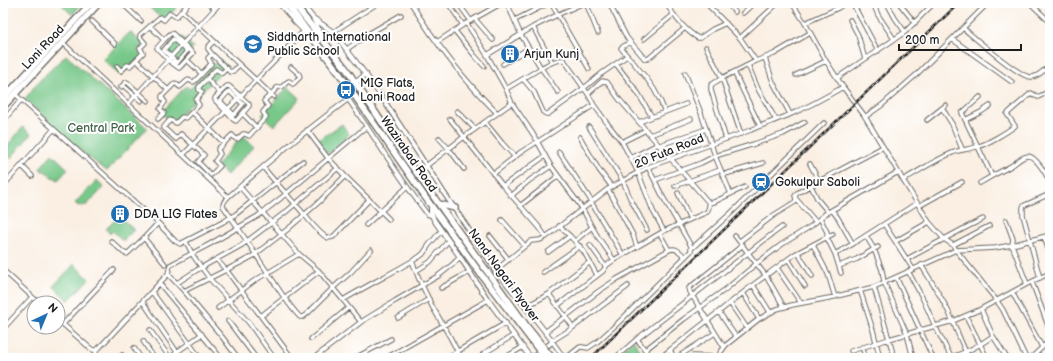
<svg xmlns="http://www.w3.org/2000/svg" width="1053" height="361" font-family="'Balsamiq Sans',sans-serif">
<rect width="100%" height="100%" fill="#fff"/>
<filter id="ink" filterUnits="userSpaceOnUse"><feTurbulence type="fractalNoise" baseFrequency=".025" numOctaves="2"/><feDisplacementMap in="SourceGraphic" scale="8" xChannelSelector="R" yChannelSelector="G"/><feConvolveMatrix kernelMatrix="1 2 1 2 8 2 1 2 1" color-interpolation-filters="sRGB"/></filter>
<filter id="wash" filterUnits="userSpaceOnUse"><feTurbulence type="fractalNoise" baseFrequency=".012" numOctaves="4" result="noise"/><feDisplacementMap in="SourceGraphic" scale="16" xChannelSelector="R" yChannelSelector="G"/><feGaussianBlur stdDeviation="0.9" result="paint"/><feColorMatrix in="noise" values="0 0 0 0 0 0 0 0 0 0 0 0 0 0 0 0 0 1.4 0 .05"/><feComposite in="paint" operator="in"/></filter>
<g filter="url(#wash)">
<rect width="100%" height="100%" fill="#faefe2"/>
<path fill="#78c88a" stroke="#4a7253" d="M60 3H83L72 15Z
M155 3H181L164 21 150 8Z
M130 32 144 44 138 50 143 55 127 71 125 69 119 75 103 59Z
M181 36 193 47 189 52 193 56 181 68 165 53Z
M66 55 147 128 107 171 83 153 25 99 37 83Z
M219 58 228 67 221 72 172 123 161 113 186 86 190 89Z
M288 87 300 98 274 126 262 115Z
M342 124 349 135 328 154 317 141Z
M23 127 31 134 11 158 3 151Z
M243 135 254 146 227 175 217 165Z
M52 154 68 169 58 180 54 177 53 178 45 171H42L40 168Z
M97 180 104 187 87 205H84L82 207 80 205 78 206 75 203Z
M119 216 134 230 123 241 113 231 110 234 106 229Z
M74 264 89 279 68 301 53 286 68 271Z
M633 340 646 358H614Z"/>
</g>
<g filter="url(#ink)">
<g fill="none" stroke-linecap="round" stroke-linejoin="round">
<g stroke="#6a6661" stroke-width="5.5">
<path id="minor" d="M122 3 141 21
M208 3 215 9
M411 3C435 43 464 80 497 113
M448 3 463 25
M458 3 471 21
M551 3 589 69
M586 3 598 33
M609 3 627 38 645 59H647L649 58 685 28
M666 3C674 16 684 30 698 38H700L713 29 726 23
M706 3 740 38 756 61
M727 3 735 12
M792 3 805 23 826 61 843 87 864 115 903 180 929 222 944 239 953 245 956 250 997 301 1003 310 1026 358
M873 3 878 15 894 39
M887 3 895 18 905 32
M899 3 915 23
M1030 3 1050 22
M854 6 878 51
M669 8 677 3
M182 11 274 97
M743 13 754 3
M475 19 493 40
M515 20 549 3
M850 20 858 35 865 59
M92 21 115 44
M805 23 838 8 841 6 840 3
M467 24 487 55 506 89
M150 26 164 40 170 34 172 33 193 53 179 68 168 60 157 48 164 40
M533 27 552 62
M963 28C974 37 1020 78 1031 77 1039 77 1043 69 1050 67
M455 31 475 56 484 66
M333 32 378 3
M740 38 778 3
M173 39 187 51 177 63 164 50Z
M644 39 673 15
M952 39 1012 82
M62 42 228 197C269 161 310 127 354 95
M437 42 463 25 502 3
M630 42 621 48C626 55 632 60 637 67 649 80 659 95 665 112
M706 47 722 78 741 134
M347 49 370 33 401 15
M212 54 230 72 233 71 239 65
M487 55 533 27 559 14 584 3
M765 58 773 82 790 114
M136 60 168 90
M187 60 202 74
M503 64 529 48
M616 64 638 93 652 117
M748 65 758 89 776 120
M117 66 121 71 127 65 130 66 143 53 140 48 145 43 140 37V35L160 17 164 20 170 13 176 17 189 3
M1046 69 1050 74
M734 72 760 126
M685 73 701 113 715 156 731 194
M796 75 826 61
M837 78 905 32 934 3
M207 79 220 93
M523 79 534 92 543 112 546 114H548L584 88 601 74 627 56
M227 86H229L249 104V106L236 121 234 120 215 100V98Z
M121 87 126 82H127L148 101
M125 87 141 101
M229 91 243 104 234 115 220 101Z
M558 92 541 68C548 64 556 59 564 60L588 94 594 105 607 123 622 142 638 172 653 211 664 231
M15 94 158 223 175 241 180 244 223 222 236 214 303 161
M588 94 602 81 607 82 619 99 709 203 714 202 745 187
M980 97 962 113 992 176
M348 99C374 136 397 175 425 211L427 214 432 216
M512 103 533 134 551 166 582 208 592 227 598 237 614 260
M128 104 220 3
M942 108 952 124 962 149
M457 111 475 129
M192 112 224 143 232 135 236 139H238L243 134H245L249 136 266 117 263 112 268 106 264 101 278 87H282L287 82 289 81 293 84 300 77 299 74 291 67
M243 114 257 128
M865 117 882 105 916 75 988 3
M158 119 164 113 160 109 165 102 162 98V96L175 83 180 87 188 80 193 82 195 81 211 64V63L208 58 212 54 208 49V47L214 41
M450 119 503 186 539 227 546 237
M927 120 946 105
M965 120 981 112 990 106
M3 121 21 100
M485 122 502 143 515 157
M639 122 686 104
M589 127 623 181 630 198 647 230
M307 130 328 158 345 176 389 219
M650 135 691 119
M580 137 599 170 612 187
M439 138 449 149 464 169
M726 139 711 90V85L722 78 756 61 774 54 810 33
M622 142 646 130
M224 143 218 149V150L220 154 215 161 220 166 211 175 198 162 204 155 181 134 176 139 164 128V127L170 120 176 123 182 117 186 118 199 105 196 100 202 92 199 90V87L216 69 222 73 227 68
M660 145 706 129
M559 152 592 202
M183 155 304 31
M631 158 658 144
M810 164 819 181
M21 165 32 176
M426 166 464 137 510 104 512 103 506 89 541 68 521 35 507 3
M263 167C273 180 285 192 296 205 304 213 318 234 328 238L333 237 369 200
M493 174 521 152 545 137 594 105
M722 175 763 163
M655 180 701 163 715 156 754 144 783 134 805 122
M903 180C919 171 935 160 952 153 960 149 968 150 976 147 986 145 1007 132 1015 126L1007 114 1031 93 1038 97 1050 91
M980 183C990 177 1001 171 1011 166 1016 163 1022 156 1028 156 1036 156 1047 176 1050 182
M3 186 54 129
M503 186 545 156
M675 186 720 170
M811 186 818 200 828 212
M240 187 299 254
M608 189 633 235 637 247
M678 193 690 219
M511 196 530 180 551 166
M228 197C225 200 223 202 223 206 238 227 252 249 266 270 277 286 287 304 300 317H303L308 313 333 288 351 272 371 250
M796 199 816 222
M591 202 623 255
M520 206 558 176
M919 206 962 182
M832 210 838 218 853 244
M820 218 827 232V238L835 254 841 273
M502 220 525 246
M1006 220 1013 239 1012 245 1027 284
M884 224 913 269
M366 225 407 187
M559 226 570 236 584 252 597 275
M660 234 669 250
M490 236 509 260
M735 236 766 276 784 307
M866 236 874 249 882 270 884 282 907 334 913 358
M1044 237 1050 254
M144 238 158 223
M111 241 124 253 127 254 144 238 165 264
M575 241 592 227
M740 241 774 215 795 202 796 199 795 196 797 193 883 147
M896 241 929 222
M186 242 194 257 209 278 249 323 274 358
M590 245 605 266
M813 245 828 274 835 297
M953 245 989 226
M691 249 731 213 824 123
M548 252 570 236
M798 253 812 276
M835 254 851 245 917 203
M788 259 805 286
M907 259 963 229 983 219
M217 260 227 271 292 358
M412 261 419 279 432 306 450 337 461 358
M921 265C932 282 943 299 951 317 957 331 962 345 969 358
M839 266 857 259 878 247
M777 268 801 303
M3 270 39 303
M496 270 531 241 540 240 546 237 608 189 648 167 751 130C764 124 777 120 789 115 808 107 826 97 843 87
M416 271 430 262 448 241
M908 271 922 297 935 326 951 357
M543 272 580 246
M168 274 184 291 223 338 238 358
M896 277 933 358
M1040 278 1023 215V207L1025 205 1050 194
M1032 282 1050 331
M159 283 221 358
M177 283 197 270 242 245 287 211 338 168
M753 285 770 312
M628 286 571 329 552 341 562 355 565 357 570 355 580 347H582L588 348 597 342 618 323 691 251V246L663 197 648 167
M874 287 889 339 894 358
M441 288 469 272
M860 290 873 330 880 358
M184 291 242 262 253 256 288 229 319 202 345 176
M152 292 200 358
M1012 292 1042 347
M743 293 759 319
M549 294 573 327
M343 300C368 285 394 272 419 257L423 254 429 245 441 231
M143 302 181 358
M730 303 747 328
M557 306 603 271 607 265 614 260 664 231 707 212 709 207V203
M525 307 549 294 590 262
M218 308 254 281 299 254 319 271 361 322
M981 309 993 336 1007 358
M719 312 736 337
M261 316 319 271
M966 316 987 358
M398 318 429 299
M58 320 90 348 93 350H96
M228 321 256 358
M63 324 114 270
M3 329 32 297
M150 330 170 358
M545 332 599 291 617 279 669 250C676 247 680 252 685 257
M311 339 348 308
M143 341 154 358
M724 347 690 292 689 288 743 245
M862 347 866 358
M134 348 141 358
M96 350 99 348 168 274 170 265 210 244 258 216 281 198 367 126
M96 350V358
M645 350 684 319 726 289 756 264 781 245 811 226 825 214 898 172
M670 350 753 285 795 254 833 234
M851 351 889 339 953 321 979 310 1027 284 1050 273
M483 354 514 335
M122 355 124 358
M171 358 177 352 202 334
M314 358 361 322 395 301 438 276 452 265 460 257
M355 358 391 339
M386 358 488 300
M446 358 506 323
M504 358 523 347
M615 358 637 339
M651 358 637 339 771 235 782 227
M660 358 670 350 674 358
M676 358 715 333
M690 358 693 356 719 357
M719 358 720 353 726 345 759 319 777 309 792 305 829 298 874 287 956 250 995 248 1012 245 1050 235
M949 358C965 353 979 346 993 336
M1031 358 1050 340"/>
</g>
<g stroke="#6a6661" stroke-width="6">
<path id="tertiary" d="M279 3 295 22 308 35
M301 3 313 18 322 36
M313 18 333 32 360 67 379 93 444 193 496 270 551 339 552 341 551 343 534 356 531 357 527 353 488 300 460 257 434 220 431 212V206
M323 39 333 32
M355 83 366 74
M417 173 426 166"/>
</g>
<g stroke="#6a6661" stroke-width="8">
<path id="trunk" d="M286 3 339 73 425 197 441 219
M293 3 347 70 401 151 448 217
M3 99 91 3
M3 107 99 3
M439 204 455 208"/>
</g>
<use href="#minor" stroke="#fff" stroke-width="3.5"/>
<use href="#tertiary" stroke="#fff" stroke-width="4"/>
<use href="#trunk" stroke="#fff" stroke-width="5.5"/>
<g stroke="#1c1c1c" stroke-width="2.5">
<path id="rail" d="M591 358 959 3"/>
</g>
<use href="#rail" stroke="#fff" stroke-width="1" stroke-dasharray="3" stroke-linecap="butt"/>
<g stroke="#6a6661" stroke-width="8" stroke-linecap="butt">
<path id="trunk-bridge" d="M448 217 528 328 552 358
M441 219 480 273 545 358"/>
</g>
<use href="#trunk-bridge" stroke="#fff" stroke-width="5.5"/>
</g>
</g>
<defs>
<g id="school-disc" transform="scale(1)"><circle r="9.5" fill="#1f6fb2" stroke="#fff"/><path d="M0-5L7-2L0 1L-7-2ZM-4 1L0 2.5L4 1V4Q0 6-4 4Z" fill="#fff"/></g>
<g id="building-disc" transform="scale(1)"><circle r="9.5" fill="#1f6fb2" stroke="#fff"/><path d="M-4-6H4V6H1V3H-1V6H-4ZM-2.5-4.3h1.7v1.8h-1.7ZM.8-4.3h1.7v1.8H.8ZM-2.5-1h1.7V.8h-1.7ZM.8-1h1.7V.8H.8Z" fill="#fff"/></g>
<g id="bus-disc" transform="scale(1)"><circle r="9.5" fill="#1f6fb2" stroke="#fff"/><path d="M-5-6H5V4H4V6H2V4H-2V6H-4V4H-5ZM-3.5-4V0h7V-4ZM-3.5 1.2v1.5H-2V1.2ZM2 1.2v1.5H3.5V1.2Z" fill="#fff"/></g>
<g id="station-disc" transform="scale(1)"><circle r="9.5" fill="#1f6fb2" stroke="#fff"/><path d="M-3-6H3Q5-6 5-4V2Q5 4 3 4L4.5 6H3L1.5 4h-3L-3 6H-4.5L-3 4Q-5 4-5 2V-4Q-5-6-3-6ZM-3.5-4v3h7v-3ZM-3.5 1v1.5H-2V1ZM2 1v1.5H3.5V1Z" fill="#fff"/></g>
</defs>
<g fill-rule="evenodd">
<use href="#school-disc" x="253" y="44"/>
<use href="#building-disc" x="510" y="54"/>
<use href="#bus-disc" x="346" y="90"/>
<use href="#station-disc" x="761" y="182"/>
<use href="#building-disc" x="120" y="214"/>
</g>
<g text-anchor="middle" stroke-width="4" stroke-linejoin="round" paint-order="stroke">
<g font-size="12" fill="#1c1c1c" stroke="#fff" text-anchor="start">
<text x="267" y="41">Siddharth International<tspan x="267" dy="14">Public School</tspan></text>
<text x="524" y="58">Arjun Kunj</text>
<text x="360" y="87">MIG Flats,<tspan x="360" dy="14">Loni Road</tspan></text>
<text x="775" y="186">Gokulpur Saboli</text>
<text x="134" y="218">DDA LIG Flates</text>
</g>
<g font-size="12" fill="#1c1c1c" stroke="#fff">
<text transform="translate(43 47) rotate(-47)" y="4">Loni Road</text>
<text transform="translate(669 151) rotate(-22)" y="4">20 Futa Road</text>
<text transform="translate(409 154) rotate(55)" y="4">Wazirabad Road</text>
<text transform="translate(504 275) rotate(54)" y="4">Nand Nagari Flyover</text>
</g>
<g font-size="12" fill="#416148" stroke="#fff">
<text x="101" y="132">Central Park</text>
</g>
</g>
<rect width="1053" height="361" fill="none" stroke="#fff" stroke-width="16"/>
<g transform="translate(46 315) rotate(44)"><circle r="19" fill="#ffffff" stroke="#a4a4a4"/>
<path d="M0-3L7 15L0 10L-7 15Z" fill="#1f6fb2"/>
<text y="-6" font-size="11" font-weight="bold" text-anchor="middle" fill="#1c1c1c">N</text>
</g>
<path d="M899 44v6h122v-6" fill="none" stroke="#1c1c1c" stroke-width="2"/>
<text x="905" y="44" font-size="12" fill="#1c1c1c" stroke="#ffffff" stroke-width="3" paint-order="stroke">200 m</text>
</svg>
